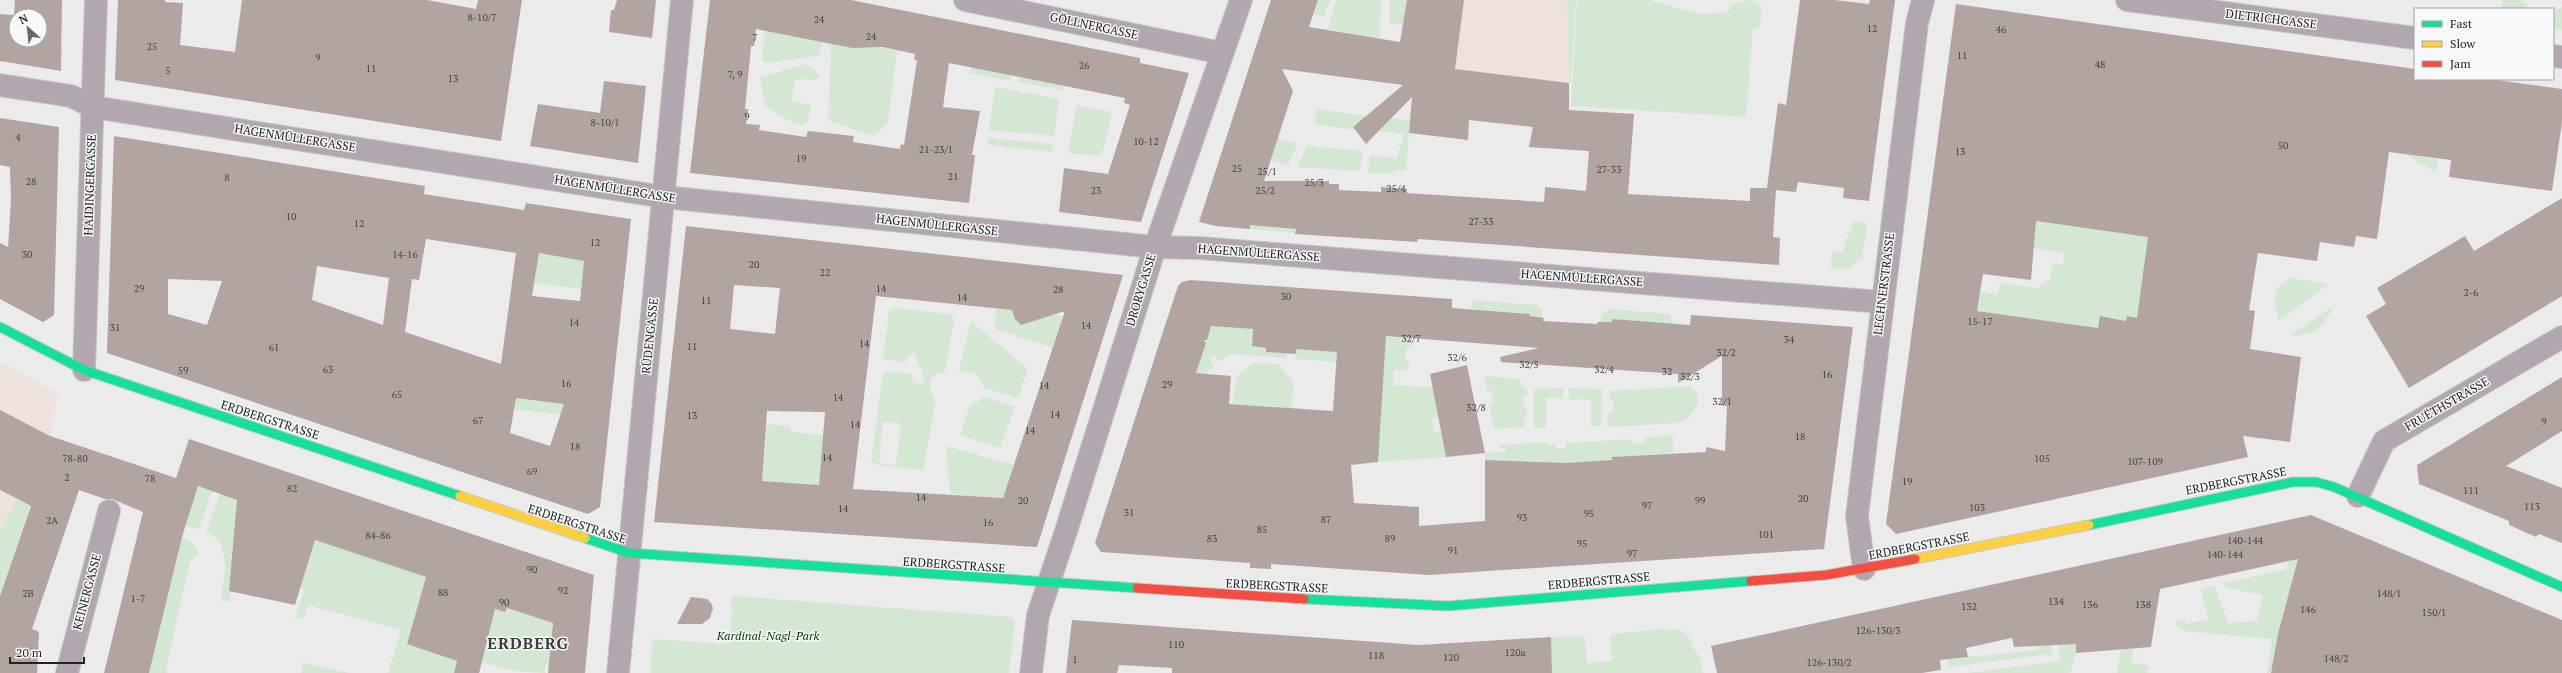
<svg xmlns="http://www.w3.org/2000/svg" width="2562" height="673" font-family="'PT Serif',serif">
<rect width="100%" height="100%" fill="#ebebeb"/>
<path fill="#efe2dd" d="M1427 0H1567L1569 133 1551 130 1547 149 1529 147 1532 127 1470 120 1468 140 1426 135Z
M0 362 58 393 50 436 0 531Z"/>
<path fill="#d4e7d2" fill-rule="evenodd" d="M1318 0H1330L1324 17 1313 14Z
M1337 0H1382L1379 39 1327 29Z
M1390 0H1407L1403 25 1389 23Z
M1567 0H1576L1571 82 1569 83Z
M1577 0H1649L1701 14 1728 12 1731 4 1750 0 1757 2 1762 9 1760 28 1753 30 1746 117 1571 106Z
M2503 0H2522L2529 9H2501Z
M2562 7V30L2553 28V13Z
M765 31 822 42 821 53 818 56 766 63 762 60Z
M831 44C853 48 875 46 897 50L888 123 873 136 828 120Z
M807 64 820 76 816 80 795 79 791 102 811 105 808 121 801 125 795 124 765 106 760 77Z
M971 67 1011 75 1010 81 970 73Z
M1019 77 1065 86 1064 91 1018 82Z
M995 87 1059 99 1054 136 989 130Z
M1077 105 1112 112 1103 151 1099 155 1073 154 1068 151Z
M1317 109 1366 116 1356 125 1355 130 1314 124Z
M1372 117 1412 120 1409 134 1406 170H1394L1393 174 1368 173 1370 156 1397 158 1404 134 1379 131V126Z
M988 138 1053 144 1052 152 988 145Z
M1278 138 1297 144 1288 166 1271 160Z
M1307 146 1363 151 1360 171 1297 167Z
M2405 154 2438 159 2436 172Z
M2024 220 2150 237 2137 318 2127 317 2125 327 2123 320 2100 317 2098 328 1977 311 1980 292 1997 294 2000 283 2037 288 2050 278 2053 263 2063 264 2064 253 2009 243Z
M1854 221 1867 223 1862 258 1848 269 1828 268 1831 265 1832 251 1842 252Z
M1250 225 1296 229 1295 233 1250 229Z
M540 249 561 257 585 260 581 289 534 283Z
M2292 278 2329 284 2279 321C2273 302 2271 286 2292 278Z
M1473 300 1536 305 1542 310V318L1529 317V314L1471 309Z
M2333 306C2326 326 2312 338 2290 335Z
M894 308 951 314 954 319 945 372C927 374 926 387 936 400L923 470 871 464 883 372 910 373 914 383 921 384 925 379 914 353 906 356V363L883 359 889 311ZM883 422 901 424 896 465 879 463Z
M996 309 1012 310 1015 319 1019 322 1035 313 1063 316 1053 348 995 329Z
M1608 309 1670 314 1673 324 1612 319V323L1600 322 1601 315Z
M971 321 1028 369 1018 398 984 388 977 374 959 370Z
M1211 326 1253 329 1252 346 1266 348V352L1286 353V358L1231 354 1219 362 1214 355 1210 359 1214 367 1207 372 1204 396 1191 391Z
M1386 336 1411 338V347H1406L1405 361H1410L1407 370H1394L1393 385 1433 387 1439 417 1432 419 1434 432 1441 431 1446 457 1378 462Z
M1296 349 1337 351V362L1296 359Z
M1252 363 1279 364 1294 384 1291 408 1233 404 1235 379Z
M1484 376 1519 379 1522 385 1526 387 1528 395H1523L1524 408H1526L1528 417 1524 418V427L1494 429 1489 403 1493 402 1491 390 1487 391Z
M1691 386 1697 393 1699 403 1687 419 1678 423 1609 427 1608 414 1613 411 1614 402 1610 400 1609 391Z
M1563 388V398H1546V428H1534V389Z
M1569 388 1602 389 1601 426H1591V400L1569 399Z
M570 396 564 415 514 409 516 398 550 402Z
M984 397 1015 407 1000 448 960 435 969 407Z
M767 424 789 426 792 432 823 435 819 485 761 481Z
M1673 435V453L1612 457V460L1549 464V462L1485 460V453L1506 452V448H1500V445L1547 442V445L1555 444V449L1566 448V443L1631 439 1632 444 1644 443 1645 438Z
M946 446 1014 465 1003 498 950 494Z
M198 486 212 491 200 526 196 529 185 525Z
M220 494 242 502 230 602 221 600C224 578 233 543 206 532Z
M17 499 30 506 0 596V531Z
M182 537C191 540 196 545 199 555L191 560 188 569 166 669 167 673H149Z
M315 540 426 577 407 644 457 661 454 673H388L401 630 308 605 303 619 295 617 304 590 300 587Z
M2298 559 2271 673H2267L2272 639 2184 631 2177 626 2176 621 2185 620 2186 624 2208 619 2201 588 2214 585 2228 623 2257 621 2263 595 2227 588 2224 583 2287 569 2288 561Z
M734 596 1012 617 1015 621 1009 673H650L653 639 729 644 732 607 730 599Z
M534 603 554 608 549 665H545V673L515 671 481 662 495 609 505 612 507 608 529 615Z
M2127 611 2140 612 2131 662 2149 666 2147 673H2117Z
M1661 629 1680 630 1688 635 1694 650 1700 657 1703 673H1552L1551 637 1582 636 1585 639 1587 663 1612 661 1610 638 1612 634Z
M2049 634 2052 654 1949 667 1948 659 2038 650 2036 636Z
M2076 635V653L2070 673H1967L2060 661 2058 638Z
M303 663 349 673H301Z"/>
<path fill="#b2a5a1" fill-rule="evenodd" d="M15 0H62L61 71 0 61V14L14 15ZM16 16H40V40H16Z
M118 0H165V2L183 3 180 45 235 52 242 0H427L476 9 478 0H522L501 141 115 80Z
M617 0H656L652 38 609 32 611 10H614Z
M710 0H851L1140 58V63L1189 73 1141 222 1059 212 1064 168 1108 174 1130 105 1124 103 1125 98 949 63 943 107 980 111 972 155H975L969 203 690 173ZM756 29 852 48 883 47 915 54 914 60H917L904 145 901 144 900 149 853 142 854 136 808 131 806 137 759 130 760 125 746 124 748 109H745L751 46H754Z
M1271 0H1318L1309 27 1400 42 1407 0H1464L1455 69 1569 83V110L1634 114 1628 194 1750 201V188H1767L1778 103 1786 105 1800 0H1834L1869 4 1870 0H1895L1869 201 1843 198 1844 188 1798 182 1796 192 1776 190 1773 237 1780 238 1779 265 1418 239 1417 242 1295 234 1296 229 1250 225V229L1216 226 1199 222ZM1282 69 1403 85 1353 127 1366 144 1412 97 1409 133 1468 140 1469 120 1533 127 1529 147 1589 151 1586 191 1545 187 1544 202 1407 193V189L1381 187V192L1339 190V184H1329V181H1264L1293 91Z
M1956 4 2415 69V79H2489L2562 89V122L2552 191 2449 177 2451 160 2389 152 2377 239 2356 236 2354 247 2320 242 2317 261 2258 253 2249 310 2255 311 2250 349 2301 357 2290 442 2243 436 2248 457 1896 534 1886 524ZM2036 221 2148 237 2137 318 2127 316 2126 321 2100 316 2098 328 1977 311 1983 274 2031 280Z
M604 81 646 86 638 163 530 146 538 104 600 113Z
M0 118 59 127 54 315 43 322 0 299V243L8 247 11 201 10 167 0 165Z
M114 136 425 186 424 194 524 210 526 203 631 219 600 507 588 514 107 353ZM426 239 516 253 501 364 405 332 412 279 419 280ZM539 253 584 261 580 301 532 296ZM317 266 389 278 383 325 312 300ZM168 279 222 281 207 325 168 314ZM516 398 564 404 550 446 510 433Z
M2562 198V296L2409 388 2366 316 2386 304 2377 288 2465 236 2474 251Z
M686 226 1123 275 1037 547 654 522ZM734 285 780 288 775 334 730 329ZM876 296 1012 310 1015 319 1021 325 1065 311 1003 498 853 489ZM767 411 825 412 819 485 762 481Z
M1191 280 1452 299V308L1530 314 1529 316 1544 318 1543 321 1597 324 1598 322H1612V319L1690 325 1691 315 1853 327 1824 549 1429 575 1271 564V569L1250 568V563L1101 552 1095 543 1159 344 1178 286 1182 282ZM1211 326 1253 329 1252 346 1266 348V352L1296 354V349L1337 352 1333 411 1229 404 1231 376 1196 373 1206 343 1204 340H1207ZM1386 336 1539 348 1500 357 1501 362 1678 374V383L1722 356V405L1727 406 1725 451 1706 447V452L1612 457V460L1566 463 1485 460V521L1419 526V507L1354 503 1351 465 1378 462Z
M1467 365 1485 453 1446 457 1430 374Z
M2562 377V431L2506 466 2562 488V543L2539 534 2536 537 2509 525V521L2419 484 2417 465Z
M0 410 50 436 176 478 189 439 594 575 585 673H548L553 623 507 608 505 612 495 609 479 673H454L457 661 407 644 426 577 315 540 295 605 229 591 237 500 198 486 182 537 149 673H104L143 512 112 499H105L79 490 32 629 39 632 37 673H0V596L31 506 0 490Z
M2311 515 2562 620V673H2271L2278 634 2298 559 2160 589 2151 647 2076 653V644L2014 647 2012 638 1966 648 1968 657 1940 660 1941 670 1922 673H1717L1711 646Z
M691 597 707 599 711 603 713 608 710 618 702 624H677Z
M1072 620 1419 645 1551 637 1552 673H1172V668L1119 665 1117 673H1066Z"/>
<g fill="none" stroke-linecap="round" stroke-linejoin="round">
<g stroke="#c7c7c7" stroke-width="24">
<path id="street" d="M965 0 1222 53
M2127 0 2415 38
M2553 56 2562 57
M0 85 71 96 93 107 664 197 1155 247 1199 248 1882 302
M84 370 96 0
M2358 496 2384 441 2562 337
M1864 569 1857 516 1917 23 1923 0
M67 673 109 511
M618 673 682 0
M1031 673 1038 615 1067 528 1155 247 1241 0"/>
</g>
<g stroke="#c7c7c7" stroke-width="11">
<path id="fast" d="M0 327 84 370 460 496
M2089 525 2293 482H2316L2334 487 2562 587
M585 538 629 553 1137 588
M1304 599 1448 606 1751 581"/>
</g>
<g stroke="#c7c7c7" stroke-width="11">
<path id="slow" d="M460 496 585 538
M1915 559 2089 525"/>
</g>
<g stroke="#c7c7c7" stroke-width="11">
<path id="jam" d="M1751 581 1826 575 1915 559
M1137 588 1304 599"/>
</g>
<use href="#street" stroke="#b2a6b1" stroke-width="22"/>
<use href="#fast" stroke="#16e098" stroke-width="9"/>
<use href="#slow" stroke="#ffcf43" stroke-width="9"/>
<use href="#jam" stroke="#f24e42" stroke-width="9"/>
</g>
<g text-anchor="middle" stroke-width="3" stroke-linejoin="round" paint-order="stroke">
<g font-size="10" fill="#464342">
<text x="482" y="21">8-10/7</text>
<text x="819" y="23">24</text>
<text x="1872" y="32">12</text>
<text x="2001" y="33">46</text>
<text x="871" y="40">24</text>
<text x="755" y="41">7</text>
<text x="152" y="50">25</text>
<text x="1962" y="59">11</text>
<text x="318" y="61">9</text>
<text x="2100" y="68">48</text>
<text x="1084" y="69">26</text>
<text x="371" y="72">11</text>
<text x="168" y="74">5</text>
<text x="735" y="78">7, 9</text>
<text x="453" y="82">13</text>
<text x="747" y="120">9</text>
<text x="605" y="126">8-10/1</text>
<text x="18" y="141">4</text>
<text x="1146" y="145">10-12</text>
<text x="2283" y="149">50</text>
<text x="936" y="153">21-23/1</text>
<text x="1960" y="155">13</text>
<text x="801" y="162">19</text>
<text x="1237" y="172">25</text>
<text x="1609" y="173">27-33</text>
<text x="1267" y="175">25/1</text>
<text x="953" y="180">21</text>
<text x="227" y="181">8</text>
<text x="31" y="185">28</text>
<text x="1314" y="186">25/3</text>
<text x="1396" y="192">25/4</text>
<text x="1096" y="194">23</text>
<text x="1265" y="194">25/2</text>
<text x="291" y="220">10</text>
<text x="1481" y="225">27-33</text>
<text x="359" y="227">12</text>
<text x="595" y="246">12</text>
<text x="27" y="258">30</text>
<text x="405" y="258">14-16</text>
<text x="754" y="268">20</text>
<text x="825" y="276">22</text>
<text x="139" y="292">29</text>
<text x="881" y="292">14</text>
<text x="1058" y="293">28</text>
<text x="2471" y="296">2-6</text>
<text x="1286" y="300">30</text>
<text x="962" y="301">14</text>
<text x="706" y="304">11</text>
<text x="1980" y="325">15-17</text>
<text x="574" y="326">14</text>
<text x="1086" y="329">14</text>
<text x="115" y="331">31</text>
<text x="1411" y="342">32/7</text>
<text x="1789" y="343">34</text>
<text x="864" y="347">14</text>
<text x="692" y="350">11</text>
<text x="274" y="351">61</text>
<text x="1726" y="356">32/2</text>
<text x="1457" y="361">32/6</text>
<text x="1529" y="368">32/5</text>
<text x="328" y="373">63</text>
<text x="1604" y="373">32/4</text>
<text x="183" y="374">59</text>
<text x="1667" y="375">32</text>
<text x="1827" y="378">16</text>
<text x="1690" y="380">32/3</text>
<text x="566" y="387">16</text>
<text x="1167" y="388">29</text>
<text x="1044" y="389">14</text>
<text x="397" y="398">65</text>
<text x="838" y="401">14</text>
<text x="1722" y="405">32/1</text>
<text x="1476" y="411">32/8</text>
<text x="1055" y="418">14</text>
<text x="692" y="419">13</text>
<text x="478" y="424">67</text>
<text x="2544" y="425">9</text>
<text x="855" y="428">14</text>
<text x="1030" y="434">14</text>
<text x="1800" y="440">18</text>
<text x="575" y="450">18</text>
<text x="827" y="461">14</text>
<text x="75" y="462">78-80</text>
<text x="2042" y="462">105</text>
<text x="2145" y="465">107-109</text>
<text x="532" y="475">69</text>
<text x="67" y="481">2</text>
<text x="150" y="482">78</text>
<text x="1907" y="485">19</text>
<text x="292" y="492">82</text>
<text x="2471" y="494">111</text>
<text x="921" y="501">14</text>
<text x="1803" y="502">20</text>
<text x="1023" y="504">20</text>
<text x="1700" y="504">99</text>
<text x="1647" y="509">97</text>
<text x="2532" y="510">113</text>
<text x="1977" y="511">103</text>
<text x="843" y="512">14</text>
<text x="1129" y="516">31</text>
<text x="1589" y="517">95</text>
<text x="1522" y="521">93</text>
<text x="1326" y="523">87</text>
<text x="52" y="524">2A</text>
<text x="988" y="526">16</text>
<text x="1262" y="533">85</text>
<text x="1766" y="538">101</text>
<text x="378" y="539">84-86</text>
<text x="1212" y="542">83</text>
<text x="1390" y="542">89</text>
<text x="2245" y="544">140-144</text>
<text x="1582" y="547">95</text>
<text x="1453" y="554">91</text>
<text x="1632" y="557">97</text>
<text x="2225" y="558">140-144</text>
<text x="532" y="573">90</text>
<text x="563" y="594">92</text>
<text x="443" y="596">88</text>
<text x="28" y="597">2B</text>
<text x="2389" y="597">148/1</text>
<text x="138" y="602">1-7</text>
<text x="2056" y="605">134</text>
<text x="504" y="606">90</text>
<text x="2090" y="608">136</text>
<text x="2143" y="608">138</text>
<text x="1969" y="610">132</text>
<text x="2308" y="613">146</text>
<text x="2434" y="616">150/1</text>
<text x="1878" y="634">126-130/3</text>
<text x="1176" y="648">110</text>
<text x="1515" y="656">120a</text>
<text x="1376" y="659">118</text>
<text x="1451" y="661">120</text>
<text x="2336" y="662">148/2</text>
<text x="1075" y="663">1</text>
<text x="1829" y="666">126-130/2</text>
</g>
<g font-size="12" fill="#222223" stroke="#f7f8f9">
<text transform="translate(2271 19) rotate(7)" y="4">DIETRICHGASSE</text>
<text transform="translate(1094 26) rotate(12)" y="4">GÖLLNERGASSE</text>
<text transform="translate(295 138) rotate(9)" y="4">HAGENMÜLLERGASSE</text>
<text transform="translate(90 185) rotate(-88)" y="4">HAIDINGERGASSE</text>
<text transform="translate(615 189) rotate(9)" y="4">HAGENMÜLLERGASSE</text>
<text transform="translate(937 225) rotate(6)" y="4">HAGENMÜLLERGASSE</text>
<text transform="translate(1259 253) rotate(4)" y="4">HAGENMÜLLERGASSE</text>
<text transform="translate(1582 278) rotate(4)" y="4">HAGENMÜLLERGASSE</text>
<text transform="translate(1884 284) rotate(-83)" y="4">LECHNERSTRASSE</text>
<text transform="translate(1141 290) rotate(-73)" y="4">DRORYGASSE</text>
<text transform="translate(650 336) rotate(-84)" y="4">RÜDENGASSE</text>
<text transform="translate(2447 404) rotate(-30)" y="4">FRUËTHSTRASSE</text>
<text transform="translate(270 420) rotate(18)" y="4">ERDBERGSTRASSE</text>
<text transform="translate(2236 481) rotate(-11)" y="4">ERDBERGSTRASSE</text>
<text transform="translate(577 524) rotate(18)" y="4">ERDBERGSTRASSE</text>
<text transform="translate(1919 546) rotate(-11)" y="4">ERDBERGSTRASSE</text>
<text transform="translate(954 565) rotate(4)" y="4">ERDBERGSTRASSE</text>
<text transform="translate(1599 581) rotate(-5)" y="4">ERDBERGSTRASSE</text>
<text transform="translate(1277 586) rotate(3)" y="4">ERDBERGSTRASSE</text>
<text transform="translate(87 592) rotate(-75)" y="4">KEINERGASSE</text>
</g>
<g font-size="12" font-style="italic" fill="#023900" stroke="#f7f8f9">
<text x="768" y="640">Kardinal-Nagl-Park</text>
</g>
<g font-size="16" font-weight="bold" letter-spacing="1" fill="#3c3c3d" stroke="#f7f8f9">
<text x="528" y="649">ERDBERG</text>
</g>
</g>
<rect x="2414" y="8" width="140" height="72" fill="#f7f8f9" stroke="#a2a2a3"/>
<rect x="2422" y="21" width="20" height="6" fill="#16e098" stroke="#a2a2a3"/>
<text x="2450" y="28" font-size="12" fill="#222223">Fast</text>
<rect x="2422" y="41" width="20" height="6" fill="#ffcf43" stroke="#a2a2a3"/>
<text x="2450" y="48" font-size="12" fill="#222223">Slow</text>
<rect x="2422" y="61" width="20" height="6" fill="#f24e42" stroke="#a2a2a3"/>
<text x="2450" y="68" font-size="12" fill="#222223">Jam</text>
<g transform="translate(28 28) rotate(333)"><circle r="19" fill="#f7f8f9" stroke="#a2a2a3"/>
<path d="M0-3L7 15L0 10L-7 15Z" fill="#686869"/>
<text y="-6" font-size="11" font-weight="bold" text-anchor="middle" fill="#222223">N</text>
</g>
<path d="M10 657v6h74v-6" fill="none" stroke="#222223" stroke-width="2"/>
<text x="16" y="657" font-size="12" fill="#222223" stroke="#f7f8f9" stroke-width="3" paint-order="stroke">20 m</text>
</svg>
